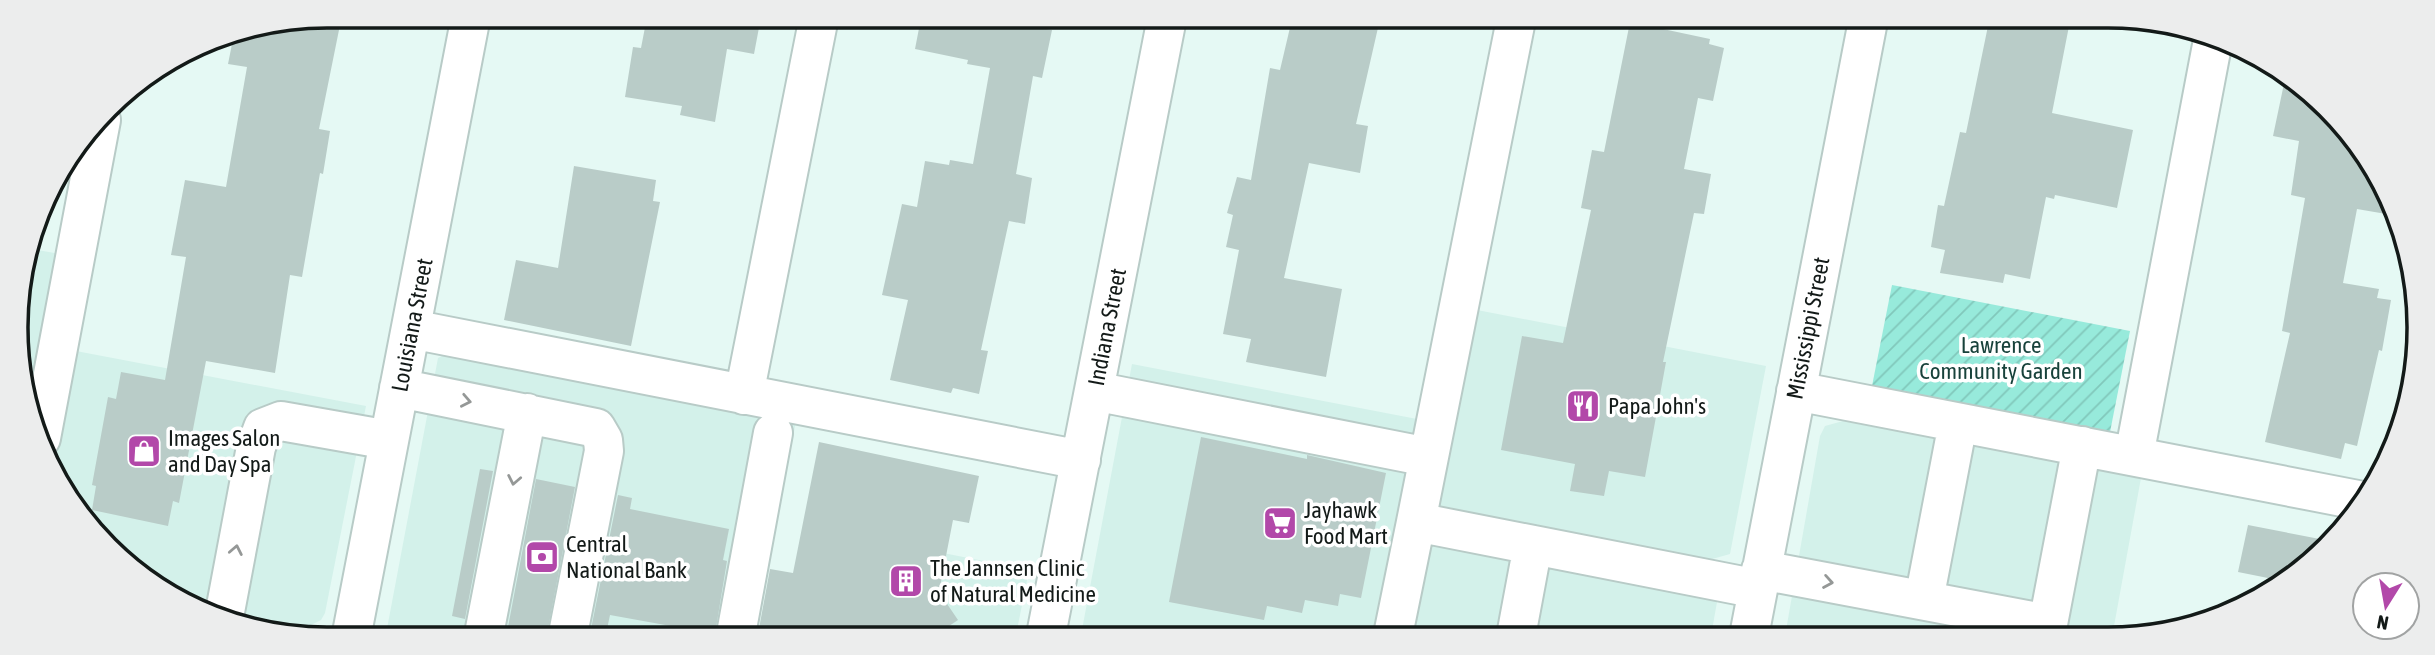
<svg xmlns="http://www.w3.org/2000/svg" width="2435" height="655" font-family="'Asap Condensed',sans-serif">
<defs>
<pattern id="garden-furrows" width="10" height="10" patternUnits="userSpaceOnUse" patternTransform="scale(1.75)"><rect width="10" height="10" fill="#97eadb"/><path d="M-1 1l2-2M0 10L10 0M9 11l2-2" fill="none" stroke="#81c8bb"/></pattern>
</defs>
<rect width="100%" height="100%" fill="#e5f9f4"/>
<path fill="#d3f1ea" d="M32 249 60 254 29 414 16 307Z
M1477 310 1766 366 1730 554 1705 561 1439 509Z
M76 351 366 406 325 613 321 620 305 628 196 607 171 597 80 517 54 465Z
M444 355 796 421 756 634H386L438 358Z
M1132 364 1417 419 1396 535 1714 598 1717 602 1711 636 1081 635Z
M1843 421 2141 478 2112 637 1785 636 1820 436 1825 426Z
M877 540 1029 570 1016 635 859 634Z"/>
<path fill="url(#garden-furrows)" d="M1892 285 2130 331 2110 432 1872 386Z"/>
<path fill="#b9ccc8" d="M647 17H761L754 54 727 49 715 122 680 115 682 106 625 97 633 47 641 48Z
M921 18H986L1052 30 1042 78 1033 76 1016 174 1032 178 1025 224 1009 221 981 350 988 351 979 394 953 388 951 393 890 380 908 300 882 295 902 204 917 207 925 161 949 165 950 160 973 164 990 68 967 64 968 60 915 49Z
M311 19 340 25 319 129 330 131 323 174 320 173 302 277 290 275 275 373 206 361 179 503 173 501 168 526 92 510 96 486 92 485 108 397 116 399 121 372 165 380 186 257 171 255 185 180 226 187 247 67 228 64 234 34Z
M1292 19H1380L1356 124 1368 126 1360 173 1309 163 1284 278 1342 289 1326 377 1246 362 1251 339 1223 334 1239 250 1226 247 1233 215 1227 213 1237 177 1251 180 1270 68 1280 70Z
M1989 21H2070L2052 113 2133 130 2117 208 2055 195 2054 199 2046 197 2030 279 2005 274 2003 283 1940 273 1945 250 1931 247 1938 205 1944 206 1960 132 1966 133Z
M1630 22 1710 39 1709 44 1724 48 1713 101 1698 98 1684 169 1711 174 1704 214 1694 213 1663 362H1666L1645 477 1609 471 1604 496 1570 491 1575 464 1501 450 1522 336 1563 343 1591 210 1581 208 1592 150 1604 152Z
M2286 74 2366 154 2392 215 2357 209 2343 283 2379 289 2377 298 2391 300 2382 351 2379 350 2357 446 2345 443 2341 459 2265 442 2290 333 2282 331 2305 198 2291 195 2299 141 2273 136Z
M574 166 656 180 653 201 660 202 631 346 504 320 516 260 558 268Z
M1201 437 1307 459V455L1386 473 1361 598 1340 594 1338 606 1305 600 1302 613 1267 606 1264 620 1169 602Z
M819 442 979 476 969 523 953 520 939 592 958 620 937 634H758L770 569 793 573Z
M480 469 493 471 465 619 452 616Z
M536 479 575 487 547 634 508 627Z
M618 495 632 498 630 509 729 529 723 560 727 561 715 634 610 615 606 634H590Z
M2248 525 2330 541 2313 562 2283 581 2238 572Z"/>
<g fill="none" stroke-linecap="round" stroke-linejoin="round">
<g stroke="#b8cbc7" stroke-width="42">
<path id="minor" d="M1516 20 1416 522 1758 589
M411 329 1081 460
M399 388 596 428 603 440 604 451 568 634
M1094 391 1428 457
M1796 391 2363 501
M744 395 819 17
M41 438 101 120
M2134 456 2213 40
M1761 570 2048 624 2046 636
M1924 600 1958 423
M224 617 256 447 263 428 281 421 389 440
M2048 624 2082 446
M352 633 471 16
M484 634 527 413
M736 634 773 433
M1046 635 1167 18
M1393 635 1416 522
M1516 636 1533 545
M1749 636 1868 21"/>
</g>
<use href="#minor" stroke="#fff" stroke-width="38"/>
</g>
<defs><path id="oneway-chevron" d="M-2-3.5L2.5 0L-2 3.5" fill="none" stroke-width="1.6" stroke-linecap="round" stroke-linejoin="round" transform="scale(1.75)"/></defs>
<g stroke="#959897">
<use href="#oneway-chevron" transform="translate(466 401) rotate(11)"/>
<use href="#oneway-chevron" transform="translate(514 480) rotate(101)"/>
<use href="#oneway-chevron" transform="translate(236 550) rotate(-79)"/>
<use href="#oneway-chevron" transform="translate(1828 582) rotate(10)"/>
</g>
<defs>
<g id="restaurant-square" transform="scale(1.75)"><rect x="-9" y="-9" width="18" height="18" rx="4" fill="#b248a9" stroke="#fff"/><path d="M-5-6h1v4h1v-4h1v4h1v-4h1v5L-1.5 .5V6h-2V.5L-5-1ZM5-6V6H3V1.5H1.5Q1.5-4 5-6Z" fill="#fff"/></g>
<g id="shop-square" transform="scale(1.75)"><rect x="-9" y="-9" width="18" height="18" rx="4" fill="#b248a9" stroke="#fff"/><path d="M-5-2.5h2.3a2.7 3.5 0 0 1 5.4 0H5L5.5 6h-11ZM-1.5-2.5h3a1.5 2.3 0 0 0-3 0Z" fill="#fff"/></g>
<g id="supermarket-square" transform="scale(1.75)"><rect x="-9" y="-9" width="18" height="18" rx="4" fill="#b248a9" stroke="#fff"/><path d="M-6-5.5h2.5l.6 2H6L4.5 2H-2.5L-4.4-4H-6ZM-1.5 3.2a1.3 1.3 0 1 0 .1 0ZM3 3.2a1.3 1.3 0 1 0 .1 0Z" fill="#fff"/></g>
<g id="bank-square" transform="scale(1.75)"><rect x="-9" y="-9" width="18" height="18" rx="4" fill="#b248a9" stroke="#fff"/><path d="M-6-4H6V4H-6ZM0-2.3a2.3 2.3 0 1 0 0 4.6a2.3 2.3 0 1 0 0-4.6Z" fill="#fff"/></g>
<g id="building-square" transform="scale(1.75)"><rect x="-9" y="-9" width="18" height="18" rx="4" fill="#b248a9" stroke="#fff"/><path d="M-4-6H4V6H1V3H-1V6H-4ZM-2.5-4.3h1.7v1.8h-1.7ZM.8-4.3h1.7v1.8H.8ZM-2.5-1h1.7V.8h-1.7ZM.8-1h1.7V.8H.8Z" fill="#fff"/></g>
</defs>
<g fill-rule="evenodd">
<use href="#restaurant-square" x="1583" y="406"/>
<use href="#shop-square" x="144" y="451"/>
<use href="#supermarket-square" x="1280" y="523"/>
<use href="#bank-square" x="542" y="557"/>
<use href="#building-square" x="906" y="581"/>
</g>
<g text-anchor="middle" stroke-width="7" stroke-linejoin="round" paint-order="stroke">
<g font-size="23" fill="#131a18" stroke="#fff">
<text transform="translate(412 325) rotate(-79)" y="8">Louisiana Street</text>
<text transform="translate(1107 327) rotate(-79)" y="8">Indiana Street</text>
<text transform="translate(1808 328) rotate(-79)" y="8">Mississippi Street</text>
</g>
<g font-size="23" fill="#18423b" stroke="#fff">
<text x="2001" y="353">Lawrence<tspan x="2001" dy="26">Community Garden</tspan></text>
</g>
<g font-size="23" fill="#131a18" stroke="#fff" text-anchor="start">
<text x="1608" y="414">Papa John's</text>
<text x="168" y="446">Images Salon<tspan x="168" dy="26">and Day Spa</tspan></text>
<text x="1304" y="518">Jayhawk<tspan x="1304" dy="26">Food Mart</tspan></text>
<text x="566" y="552">Central<tspan x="566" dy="26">National Bank</tspan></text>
<text x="930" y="576">The Jannsen Clinic<tspan x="930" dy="26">of Natural Medicine</tspan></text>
</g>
</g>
<path d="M0 0H2435V655H0ZM327 28H2108A299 299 0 0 1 2407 327V328A299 299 0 0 1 2108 627H327A299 299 0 0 1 28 328V327A299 299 0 0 1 327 28Z" fill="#eceded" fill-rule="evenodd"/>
<path fill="none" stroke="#131a18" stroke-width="3.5" d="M327 28H2108A299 299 0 0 1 2407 327V328A299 299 0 0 1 2108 627H327A299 299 0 0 1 28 328V327A299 299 0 0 1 327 28Z"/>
<g transform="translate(2386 606) rotate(191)"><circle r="33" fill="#ffffff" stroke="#a1a3a3" stroke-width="2"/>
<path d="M0-5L12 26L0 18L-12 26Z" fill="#b248a9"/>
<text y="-10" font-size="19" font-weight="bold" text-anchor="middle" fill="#131a18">N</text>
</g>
</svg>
